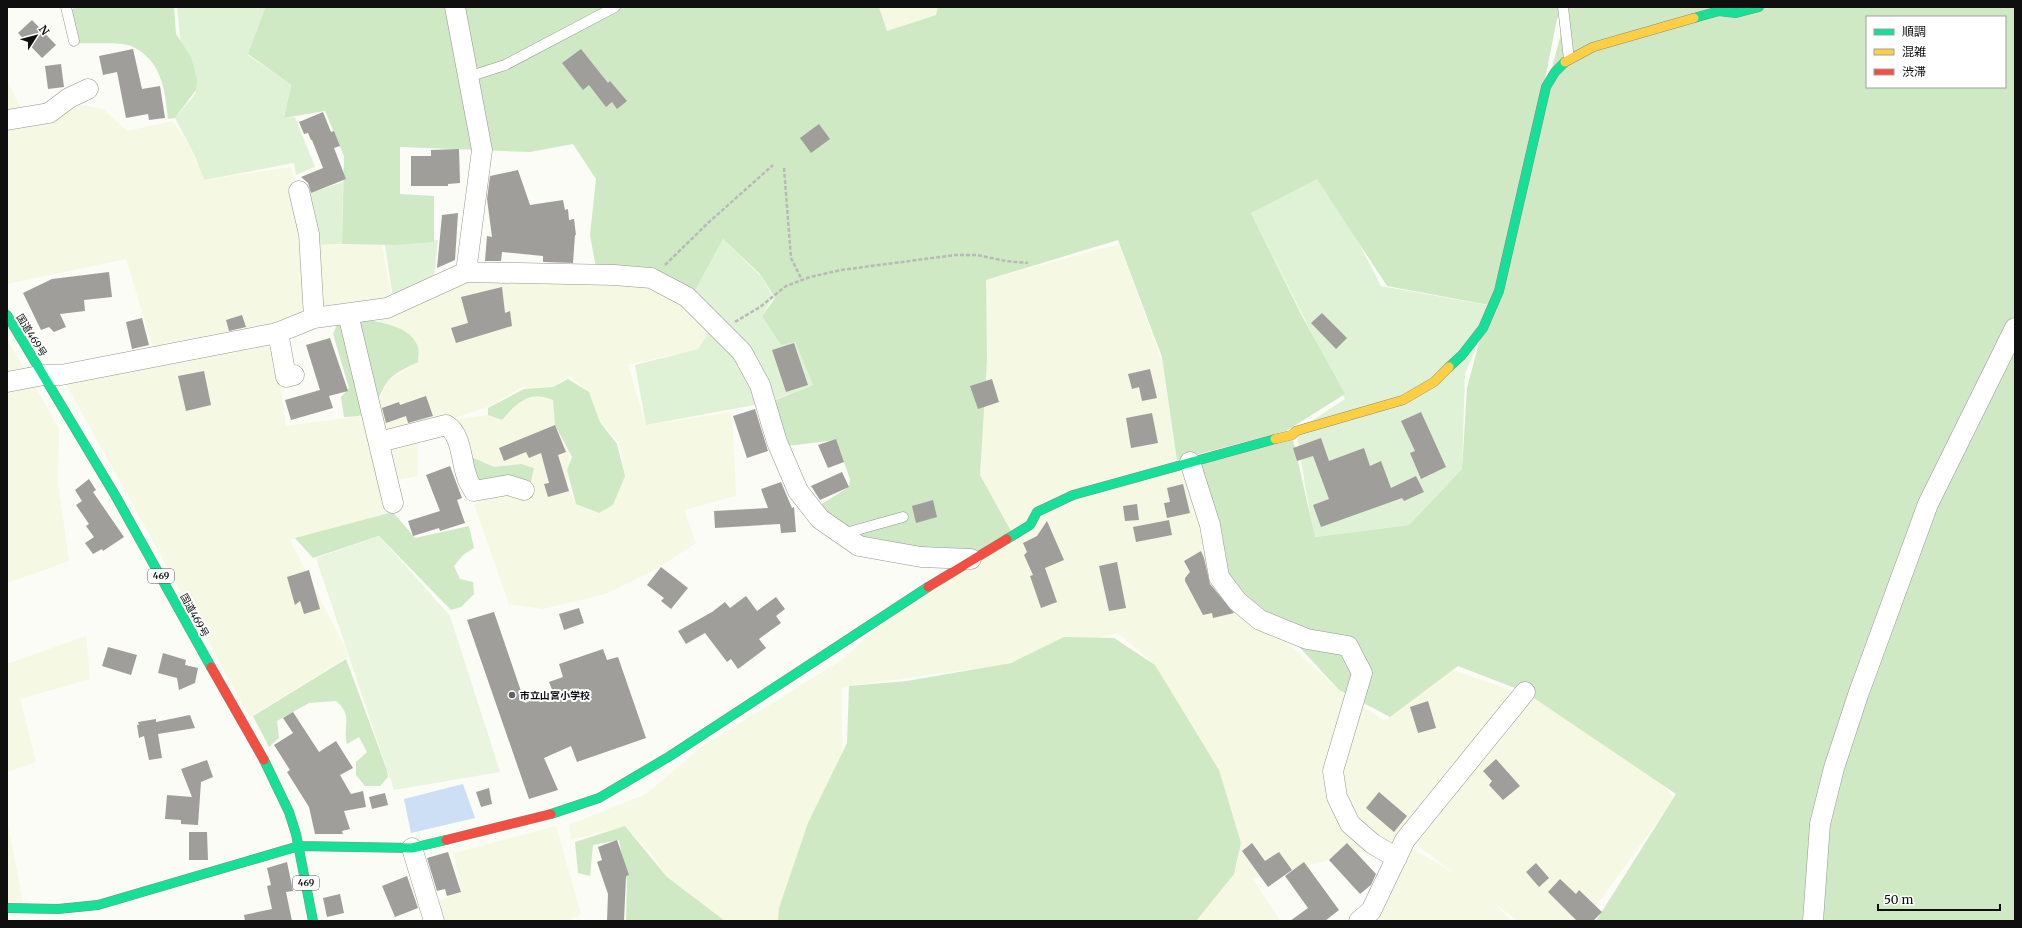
<svg xmlns="http://www.w3.org/2000/svg" width="2022" height="928" font-family="Merriweather,'Noto Sans JP',serif">
<rect width="100%" height="100%" fill="#fbfcf5"/>
<path fill="#f5f8e2" fill-rule="evenodd" d="M879 7H938L936 15 887 31Z
M7 81 24 115 72 103 103 109 127 131 173 121 192 150 204 180 291 167 316 245 382 244 393 307 467 276 654 279 713 326 698 349 628 365 646 425 732 412 736 496 684 510 696 543 653 571 605 594 543 609 509 604 474 504 503 490 521 464 494 467 461 452 451 420 488 415 502 420 522 400 543 396 553 400 558 430 569 456 567 486 576 504 625 476 619 442 600 422 590 394 570 376 550 388 522 387 490 406 443 422 418 431V476L391 481 374 410 389 380 418 362V349L408 333 367 316 153 347 126 259 7 284Z
M1119 244 1163 364 1196 481 1265 622 1343 694 1385 721 1450 669 1533 698 1637 749 1674 799 1585 921H1518L1494 903 1511 921H1359L1398 843 1253 879 1280 921H1195L1237 865 1241 843 1155 665 1118 633 1066 645 1000 665 842 687V753L803 837 782 921H725L667 877 650 852 625 826 571 840 569 825 646 794 703 746 840 661 931 581 1014 535 980 475 986 280ZM1410 840 1453 872 1454 873 1402 843Z
M274 335 286 426 369 415 396 511 290 540 349 656 250 717 61 375Z
M7 339 59 428 58 483 69 561 7 583Z
M86 636 90 679 20 699 36 762 7 772V664Z
M7 819 23 903H7Z
M556 826 581 914 567 921H440L434 903 461 892 454 853Z"/>
<path fill="#e0f2d6" d="M177 7H268L265 8 248 55 291 85 284 118 295 117 315 167 296 175 294 163 204 180 195 156 175 118 196 93 191 59 181 46Z
M1322 171 1381 286 1493 306 1465 374 1462 469 1409 525 1314 537 1296 431 1345 399 1251 213Z
M343 182 342 244 316 245 303 195Z
M723 239 761 276 773 297 762 316 795 342 813 385 766 403 646 425 635 365 698 349 714 324 691 298Z
M438 240 433 285 394 305 385 245Z"/>
<path fill="#cfe9c4" fill-rule="evenodd" d="M76 7H174L176 34 191 57 197 80 196 90 175 118 168 119C165 90 162 60 131 46 123 42 87 44 76 43L71 10Z
M268 7H879L887 31 936 15 938 7H1563L1557 19 1532 144 1568 7H2015V921H1596L1676 794 1525 692 1458 666 1390 717 1339 690 1279 625 1233 590 1211 532 1199 459 1292 435 1315 537 1409 525 1462 469 1467 388 1489 305 1387 286 1317 179 1251 213 1302 316 1345 394 1286 431 1177 460 1162 357 1118 240 986 280 987 360 980 475 1011 531 971 559 859 546 815 508 849 487 850 479 836 440 787 446 773 401 813 385 795 342 781 345 762 316 775 298 760 274 723 239 691 298 597 273 590 235 596 179 573 144 530 152 400 147V194L434 196V242L394 245 342 244 344 156 325 111 284 118 291 85 248 54 265 8ZM1867 17H2005V87H1867Z
M364 319C382 323 411 326 418 347 419 351 418 358 418 362 409 367 395 372 388 381 372 403 381 417 344 417L341 397 349 388 333 334 337 324Z
M568 379 589 392 600 422 617 444 625 476 613 505 599 513 576 504 567 470 572 457 555 425 553 400C529 390 517 403 502 420L488 415V408L524 389 553 387Z
M465 454 494 467 521 464 534 468 530 486H476Z
M393 512 415 538 469 526 474 548 463 555 454 566 460 579 473 582 474 594 461 607 451 610 379 536 313 558 295 538Z
M1064 637 1114 638 1155 665 1219 770 1241 843 1234 874 1196 921H778L779 908 808 823 847 743 849 686 907 681 1011 663Z
M346 659 387 770 388 777 380 786H365L356 775V762L367 752 359 737 347 744C342 726 354 716 336 701L309 703 277 721 279 738 269 747 253 716Z
M625 826 667 877 725 921H626L627 882 619 840 593 845 590 876 578 873 575 842Z"/>
<path fill="#eaf5e0" d="M379 536 450 616 500 772 394 790 316 558Z"/>
<path fill="#ccdff4" d="M463 784 475 818 411 833 404 799Z"/>
<path fill="#9f9e9a" d="M32 20 56 45 42 58 18 33Z
M133 49 142 89 160 86 165 118 149 120 148 114 126 118 117 72 103 75 99 56Z
M581 49 608 83 610 81 627 101 617 109 612 102 606 107 589 85 583 90 562 63Z
M61 64 64 87 48 89 45 66Z
M323 112 331 132 334 131 340 146 334 148 346 179 311 193 308 183 301 177 323 168 312 140H311L308 133 304 134 299 122Z
M819 124 830 139 811 153 800 138Z
M459 149 460 183 448 184V186H411V156H431V150Z
M518 170 530 205 563 200 565 210 568 209 569 220 574 219 576 235H575L573 263 543 262V256L502 252 501 261H485L487 236 492 237 487 199 490 176Z
M458 213 455 260 437 268 442 215Z
M109 272 112 297 84 300 85 311 60 314 66 327 54 332 49 327 41 330 23 293 52 279Z
M502 287 505 313 510 311 512 326 456 343 451 328 468 323 461 297Z
M1322 313 1347 338 1336 349 1311 323Z
M242 315 246 327 229 331 226 320Z
M142 318 149 345 132 349 126 322Z
M330 338 348 391 329 396 333 408 291 420 285 400 320 390 306 345Z
M794 343 808 385 786 392 772 350Z
M1150 369 1157 398 1142 401 1139 387 1132 389 1128 374Z
M204 371 211 405 186 411 178 376Z
M992 379 999 402 978 409 970 386Z
M426 396 433 416 408 423 406 416 386 423 382 408 399 402 400 405Z
M755 409 768 451 747 458 733 416Z
M1421 412 1446 467 1421 479 1410 453 1415 451 1401 421Z
M1152 413 1158 443 1131 448 1126 418Z
M555 425 566 452 558 455 569 491 548 497 544 484 549 483 541 453 529 458 526 452 504 461 499 448Z
M1321 438 1329 461 1364 448 1370 466 1381 461 1391 488 1416 476 1424 492 1404 501 1402 498 1321 527 1313 505 1329 499 1313 456 1297 461 1293 448Z
M836 439 844 462 828 468 818 445Z
M450 466 462 498 457 500 465 523 440 531 439 528 413 536 408 521 440 511 426 475Z
M842 472 849 487 820 500 811 486Z
M89 479 96 490 93 492 124 537 103 551 102 549 93 554 85 543 94 537 86 526 89 524 76 505 82 501 75 490Z
M781 482 792 508 794 507 796 532 781 533 780 524 715 528 714 511 768 508 761 489Z
M1183 484 1190 513 1167 518 1164 503 1170 502 1167 488Z
M933 500 937 517 916 523 912 506Z
M1137 504 1139 520 1125 521 1123 506Z
M1169 520 1172 535 1136 542 1133 527Z
M1047 521 1064 560 1045 568 1057 602 1041 608 1030 576 1033 575 1024 555 1027 552 1023 543 1037 536Z
M1201 551 1204 558 1210 584 1234 613 1213 618 1212 613 1203 615 1185 581V578L1190 572 1184 561Z
M1117 562 1126 608 1109 611 1099 566Z
M661 567 688 588 671 609 661 601 664 598 647 585Z
M309 570 320 609 304 614 300 601 295 605 287 577Z
M746 596 757 611 776 597 785 609 776 616 781 623 759 639 766 648 738 669 731 659 727 662 705 633 686 644 678 631 712 612 725 602 730 608Z
M579 608 584 623 564 630 559 614Z
M494 612 525 703 553 692 549 682 563 677 559 664 603 649 607 660 618 657 646 738 577 762 571 746 544 758 558 790 529 799 467 620Z
M108 647 137 655 131 675 102 666Z
M163 653 186 660 185 665 198 668 195 683 179 690 177 678 158 673Z
M1428 701 1436 728 1418 733 1410 707Z
M293 712 319 752 336 741 353 768 340 775 351 794 363 791 366 807 344 811 350 829 342 831 343 834H315L309 807 287 772 290 770 274 745 293 733 283 718Z
M190 715 195 728 158 734 162 758 149 760 144 736 139 738 137 725H139L138 722 156 719V722Z
M1496 759 1520 786 1503 800 1489 785 1492 781 1483 771Z
M207 760 213 777 201 782 198 825 181 824V820L165 819 167 795 192 797 181 769Z
M489 788 492 804 481 807 476 792Z
M1379 792 1407 816 1394 832 1366 808Z
M385 793 388 805 372 809 369 797Z
M189 832H207L208 860H189Z
M617 840 629 875 626 876 624 921H607L608 894 597 862 602 860 598 847Z
M1252 843 1265 861 1279 852 1292 870 1268 887 1242 851Z
M1347 843 1376 874 1371 885 1360 894 1329 860Z
M448 852 461 892 447 896 445 889 437 891 427 858Z
M287 862 293 891 286 892 292 921H245L244 915 272 909 267 886 271 885 267 868Z
M1304 862 1339 910 1325 921H1290L1308 908 1285 876Z
M1536 863 1549 878 1539 887 1526 872Z
M407 876 418 908 395 917 382 886Z
M1560 879 1576 894 1579 890 1602 912 1593 921H1577L1548 892Z
M340 894 344 913 327 917 323 898Z"/>
<g fill="none" stroke-linecap="round" stroke-linejoin="round">
<g stroke="#959693" stroke-width="11">
<path id="lane" d="M66 7 74 41
M1563 7 1569 59
M468 77 505 65 615 7
M842 534 903 517"/>
</g>
<g stroke="#959693" stroke-width="21">
<path id="street" d="M455 7 482 150 466 272
M7 120 49 113 69 98 88 89
M299 191 309 234 314 318
M348 314 393 503
M278 332 286 377 294 375
M7 382 44 375H61L277 333 314 318 387 308 466 272 614 275 651 278 687 297 742 352 760 385 777 442 798 491 820 519 859 546 921 557 971 559
M379 442 446 425C462 434 461 462 467 477 468 482 472 487 474 491L508 485 524 490
M1190 462 1210 525 1219 577 1237 601 1260 620 1307 639 1348 646 1362 673 1333 771 1337 797 1350 824 1373 844 1397 858
M412 848 434 921
M1359 921 1371 911 1405 840 1525 692
M1813 921 1820 824 1834 768 1858 695 1928 504 2015 328"/>
</g>
<g stroke="#8c8c89" stroke-width="10">
<path id="fast" d="M1694 18 1719 11 1736 13 1759 7
M7 315 115 495 211 667
M1449 367 1462 355 1483 328 1499 291 1546 87 1555 72 1565 62
M1007 539 1030 525 1037 512 1073 495 1275 439
M264 760 289 812 296 834 313 921
M551 814 599 798 670 756 928 587
M7 908 58 909 98 905 299 846 412 848 446 840"/>
</g>
<g stroke="#8c8c89" stroke-width="10">
<path id="slow" d="M1565 62 1593 47 1694 18
M1275 439 1292 435 1296 431 1403 400 1434 382 1449 367"/>
</g>
<g stroke="#8c8c89" stroke-width="10">
<path id="jam" d="M928 587 1007 539
M211 667 264 760
M446 840 551 814"/>
</g>
<path stroke="#b9b9b8" stroke-width="2.5" stroke-dasharray="4 2" stroke-linecap="butt" d="M784 168 791 258 802 280
M665 265 708 223 773 165
M735 322 760 307 786 286 810 277 841 270 955 255H977L1006 261 1028 263"/>
<use href="#lane" stroke="#fefffe" stroke-width="10"/>
<use href="#street" stroke="#fefffe" stroke-width="20"/>
<use href="#fast" stroke="#16e098" stroke-width="9"/>
<use href="#slow" stroke="#ffcf43" stroke-width="9"/>
<use href="#jam" stroke="#f24e42" stroke-width="9"/>
</g>
<circle fill="#626260" stroke="#fff" stroke-width="1.5" cx="512" cy="695" r="4"/>
<g text-anchor="middle" stroke-width="4" stroke-linejoin="round" paint-order="stroke">
<g fill="#fff" stroke="#575757" stroke-width="1">
<rect x="148" y="569" width="26" height="14" rx="3"/>
<rect x="293" y="876" width="26" height="14" rx="3"/>
</g>
<g font-size="9" font-weight="bold" fill="#0f0f0f">
<text x="161" y="579">469</text>
<text x="306" y="886">469</text>
</g>
<g font-size="10" fill="#0f0f0f" stroke="#fff">
<text transform="translate(32 335) rotate(58)" y="4">国道469号</text>
<text transform="translate(195 615) rotate(61)" y="4">国道469号</text>
</g>
<g font-size="10" font-weight="bold" fill="#0f0f0f" stroke="#fff" text-anchor="start">
<text x="520" y="699">市立山宮小学校</text>
</g>
</g>
<rect width="2022" height="928" fill="none" stroke="#0f0f0f" stroke-width="16"/>
<rect x="1866" y="16" width="140" height="72" fill="#ffffff" stroke="#9f9f9f"/>
<rect x="1874" y="29" width="20" height="6" fill="#16e098" stroke="#9f9f9f"/>
<text x="1902" y="36" font-size="12" fill="#0f0f0f">順調</text>
<rect x="1874" y="49" width="20" height="6" fill="#ffcf43" stroke="#9f9f9f"/>
<text x="1902" y="56" font-size="12" fill="#0f0f0f">混雑</text>
<rect x="1874" y="69" width="20" height="6" fill="#f24e42" stroke="#9f9f9f"/>
<text x="1902" y="76" font-size="12" fill="#0f0f0f">渋滞</text>
<g transform="translate(36 36) rotate(54)" stroke="#ffffff" stroke-width="3" paint-order="stroke">
<path d="M0-3L7 15L0 10L-7 15Z" fill="#0f0f0f"/>
<text y="-6" font-size="11" font-weight="bold" text-anchor="middle" fill="#0f0f0f">N</text>
</g>
<path d="M1878 904v6h122v-6" fill="none" stroke="#0f0f0f" stroke-width="2"/>
<text x="1884" y="904" font-size="12" fill="#0f0f0f" stroke="#ffffff" stroke-width="3" paint-order="stroke">50 m</text>
</svg>
